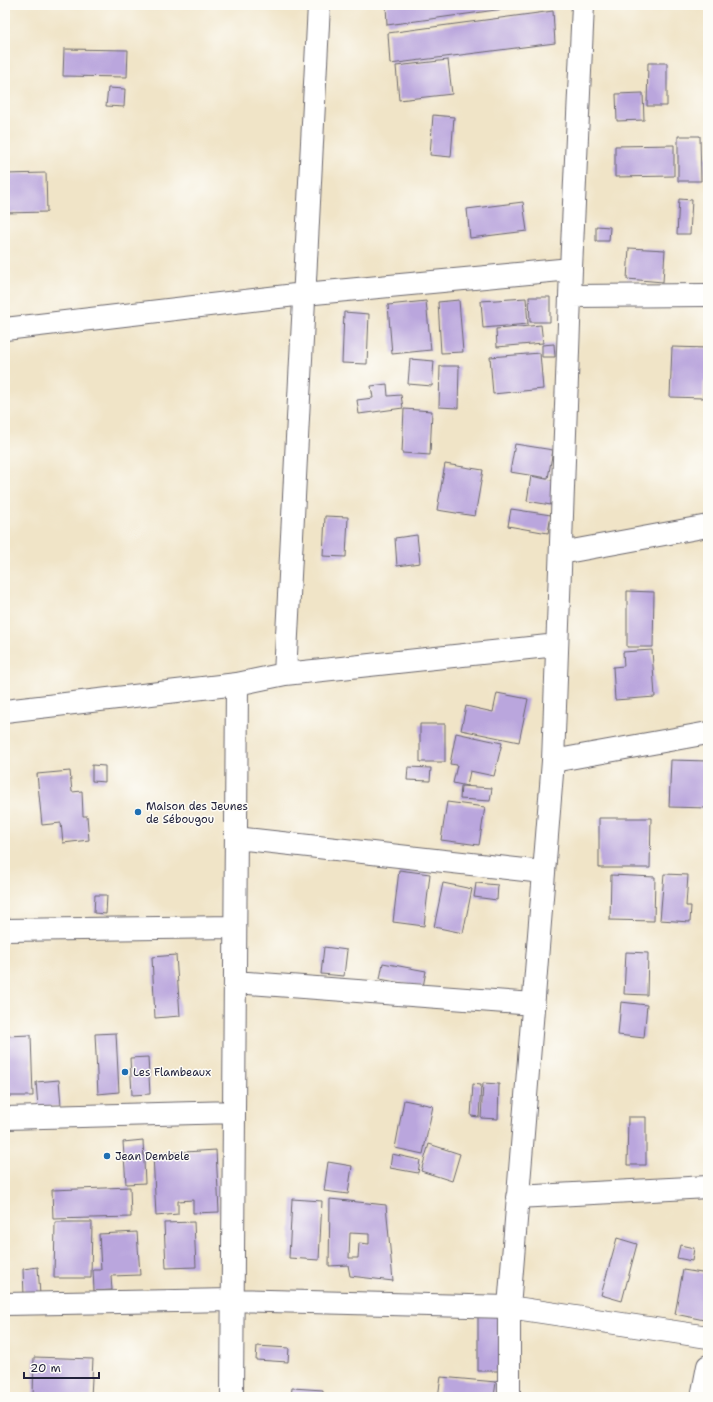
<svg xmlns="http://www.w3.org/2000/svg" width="713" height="1402" font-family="'Shantell Sans',sans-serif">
<rect width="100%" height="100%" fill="#fdfcf7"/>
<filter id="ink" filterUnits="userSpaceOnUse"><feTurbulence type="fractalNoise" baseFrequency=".025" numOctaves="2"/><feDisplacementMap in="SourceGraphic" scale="8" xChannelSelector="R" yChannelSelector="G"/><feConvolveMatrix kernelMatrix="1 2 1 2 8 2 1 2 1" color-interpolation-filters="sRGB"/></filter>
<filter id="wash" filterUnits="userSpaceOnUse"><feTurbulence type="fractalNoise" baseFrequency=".012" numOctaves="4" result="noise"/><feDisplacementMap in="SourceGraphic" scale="16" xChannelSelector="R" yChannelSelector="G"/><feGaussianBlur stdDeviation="0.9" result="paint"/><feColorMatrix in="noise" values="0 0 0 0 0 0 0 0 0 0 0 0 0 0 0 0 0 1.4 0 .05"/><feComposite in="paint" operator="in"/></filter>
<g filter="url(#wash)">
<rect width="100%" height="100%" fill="#f0e4c7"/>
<g id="blocks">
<path fill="#baa6dd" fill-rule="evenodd" d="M386 5H525V6L387 25Z
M553 11 555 43 390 64 388 33Z
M64 49 128 50 127 77 63 76Z
M448 60 452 94 399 100 396 66Z
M648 63H667V106H647Z
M108 88 125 89 124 107 106 106Z
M643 93 644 120 617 121 616 94Z
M433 115 454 117 451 157 430 155Z
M678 136H700L701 181H678Z
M674 145V176L615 177V146Z
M704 157H708V180H705Z
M46 173 47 212 5 213V174Z
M679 199 692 200 690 234H677Z
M523 202 527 231 470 238 467 209Z
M596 226 610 227 609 241H596Z
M629 248 665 250 663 282 627 279Z
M529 297H550V322H530Z
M526 298 528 324 483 328 481 301Z
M459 300 463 352 441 353 438 302Z
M426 301 431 350 392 354 388 305Z
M344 312 369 314 367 364 342 363Z
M541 325 543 343 497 347 496 329Z
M554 344 555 357H542V345Z
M672 347 708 348V382H704L703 398 670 397Z
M540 353 543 389 493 394 490 357Z
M410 359 434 361 432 386 408 384Z
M440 366H459L458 408 439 407Z
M387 384 388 396 401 395 403 408 359 414 357 400 373 398 371 386Z
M404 409 432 411 430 455 402 453Z
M515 444 553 450 548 478 510 472Z
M445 464 483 470 475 516 437 510Z
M531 476 556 481 551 505 527 501Z
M511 509 551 515 548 533 508 526Z
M325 516 348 517 346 557 323 556Z
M417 535 420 563 397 566 395 538Z
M627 591 654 592 653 647H627Z
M652 650 655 697 615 700 613 667 624 666 623 652Z
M497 693 528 699 519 742 461 730 466 706 493 712Z
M420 724H445V762H420Z
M456 733 502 743 494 776 470 771 467 786 453 783 457 765 450 764Z
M671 760 708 761V808L669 807Z
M92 765 105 766V782L92 781Z
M408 767 431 768 430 781 407 780Z
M70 771 72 792 82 791 83 816H87L89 840 63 843 61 823 42 825 37 774Z
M461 786 492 788 490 801 460 799Z
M447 802 485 807 479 845 441 840Z
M599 818H651L650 868H599Z
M399 870 430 874 424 926 393 922Z
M664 874 688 875 686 906H691L690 922 660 920Z
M611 875 655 877 654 921 610 920Z
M443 883 472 889 463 933 434 927Z
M476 883 498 885 497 900 474 897Z
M95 895H107L106 914 94 913Z
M324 947 347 950 344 976 321 974Z
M626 952 648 953 647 995 624 994Z
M176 955 180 1016 155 1018 152 957Z
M383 963 426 971 423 987 380 979Z
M621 1002 647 1005 644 1038 618 1035Z
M116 1033 119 1092 98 1094 95 1034Z
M31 1035 33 1096H5V1036Z
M148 1057 150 1094 132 1095 130 1058Z
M59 1080 61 1106 38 1107 36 1082Z
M483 1083 499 1084 498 1119 481 1118Z
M473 1084 481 1085 479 1117 471 1116Z
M404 1100 433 1106 423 1154 395 1148Z
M628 1117H646V1165H627Z
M143 1140 145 1183 126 1184 123 1142Z
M429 1144 460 1154 452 1181 421 1171Z
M216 1150 219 1212 193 1213V1200L178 1201V1214L156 1216 153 1154Z
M392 1154 420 1160 418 1173 390 1168Z
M328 1162 352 1166 348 1194 324 1191Z
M130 1187 131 1217 53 1219 52 1190Z
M292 1199 322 1201 319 1260 289 1258Z
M330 1199 386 1205 393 1281 350 1276 348 1265 329 1266ZM350 1233 369 1234V1244L359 1243 358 1258H349Z
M55 1222H92L91 1278H54Z
M194 1222 196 1267 166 1268 164 1223Z
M137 1232 140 1275 111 1276 112 1290 94 1291 93 1270H101L99 1234Z
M617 1238 637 1244 622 1301 601 1295Z
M680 1245 694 1248 692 1261 677 1258Z
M38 1267 40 1295 24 1296 23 1269Z
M683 1270 708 1274V1299L704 1320 675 1314Z
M478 1316H503V1371H478Z
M257 1346 289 1348 288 1362 256 1360Z
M34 1357 93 1359 91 1397H33Z
M441 1377 496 1382 494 1397H438Z
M292 1388 323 1390V1397H291Z"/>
</g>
</g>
<g filter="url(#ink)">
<use href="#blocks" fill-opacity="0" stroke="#6a666c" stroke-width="1"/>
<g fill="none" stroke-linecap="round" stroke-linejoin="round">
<g stroke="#6a666c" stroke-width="24">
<path id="minor" d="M571 296 708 295
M5 329 304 294 571 269
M561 553 708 526
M285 674 319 5
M5 711 237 684 285 674 557 645
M553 761 708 733
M236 838 543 872
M5 930 235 927
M235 982 534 1004
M5 1118 234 1112
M517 1197 708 1187
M5 1304 233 1300 509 1307 708 1337
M232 1397 237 684
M509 1397V1307L553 761 571 269 583 5
M702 1397 708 1366"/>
</g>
<use href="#minor" stroke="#fff" stroke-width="22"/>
</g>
</g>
<g fill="#1f6fb2" stroke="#fdfcf7" stroke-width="1.5">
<circle cx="138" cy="812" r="4"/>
<circle cx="125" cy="1072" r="4"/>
<circle cx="107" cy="1156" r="4"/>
</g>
<g text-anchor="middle" stroke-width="3" stroke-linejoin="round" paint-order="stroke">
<g font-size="11" fill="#22223b" stroke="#fdfcf7" text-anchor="start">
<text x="146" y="810">Maison des Jeunes<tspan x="146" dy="13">de Sébougou</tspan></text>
<text x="133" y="1076">Les Flambeaux</text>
<text x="115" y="1160">Jean Dembele</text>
</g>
</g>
<rect width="713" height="1402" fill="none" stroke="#fdfcf7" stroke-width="20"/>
<path d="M24 1372v6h75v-6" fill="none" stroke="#22223b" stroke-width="2"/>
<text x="30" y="1372" font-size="12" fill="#22223b" stroke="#fdfcf7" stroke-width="3" paint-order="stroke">20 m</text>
</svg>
